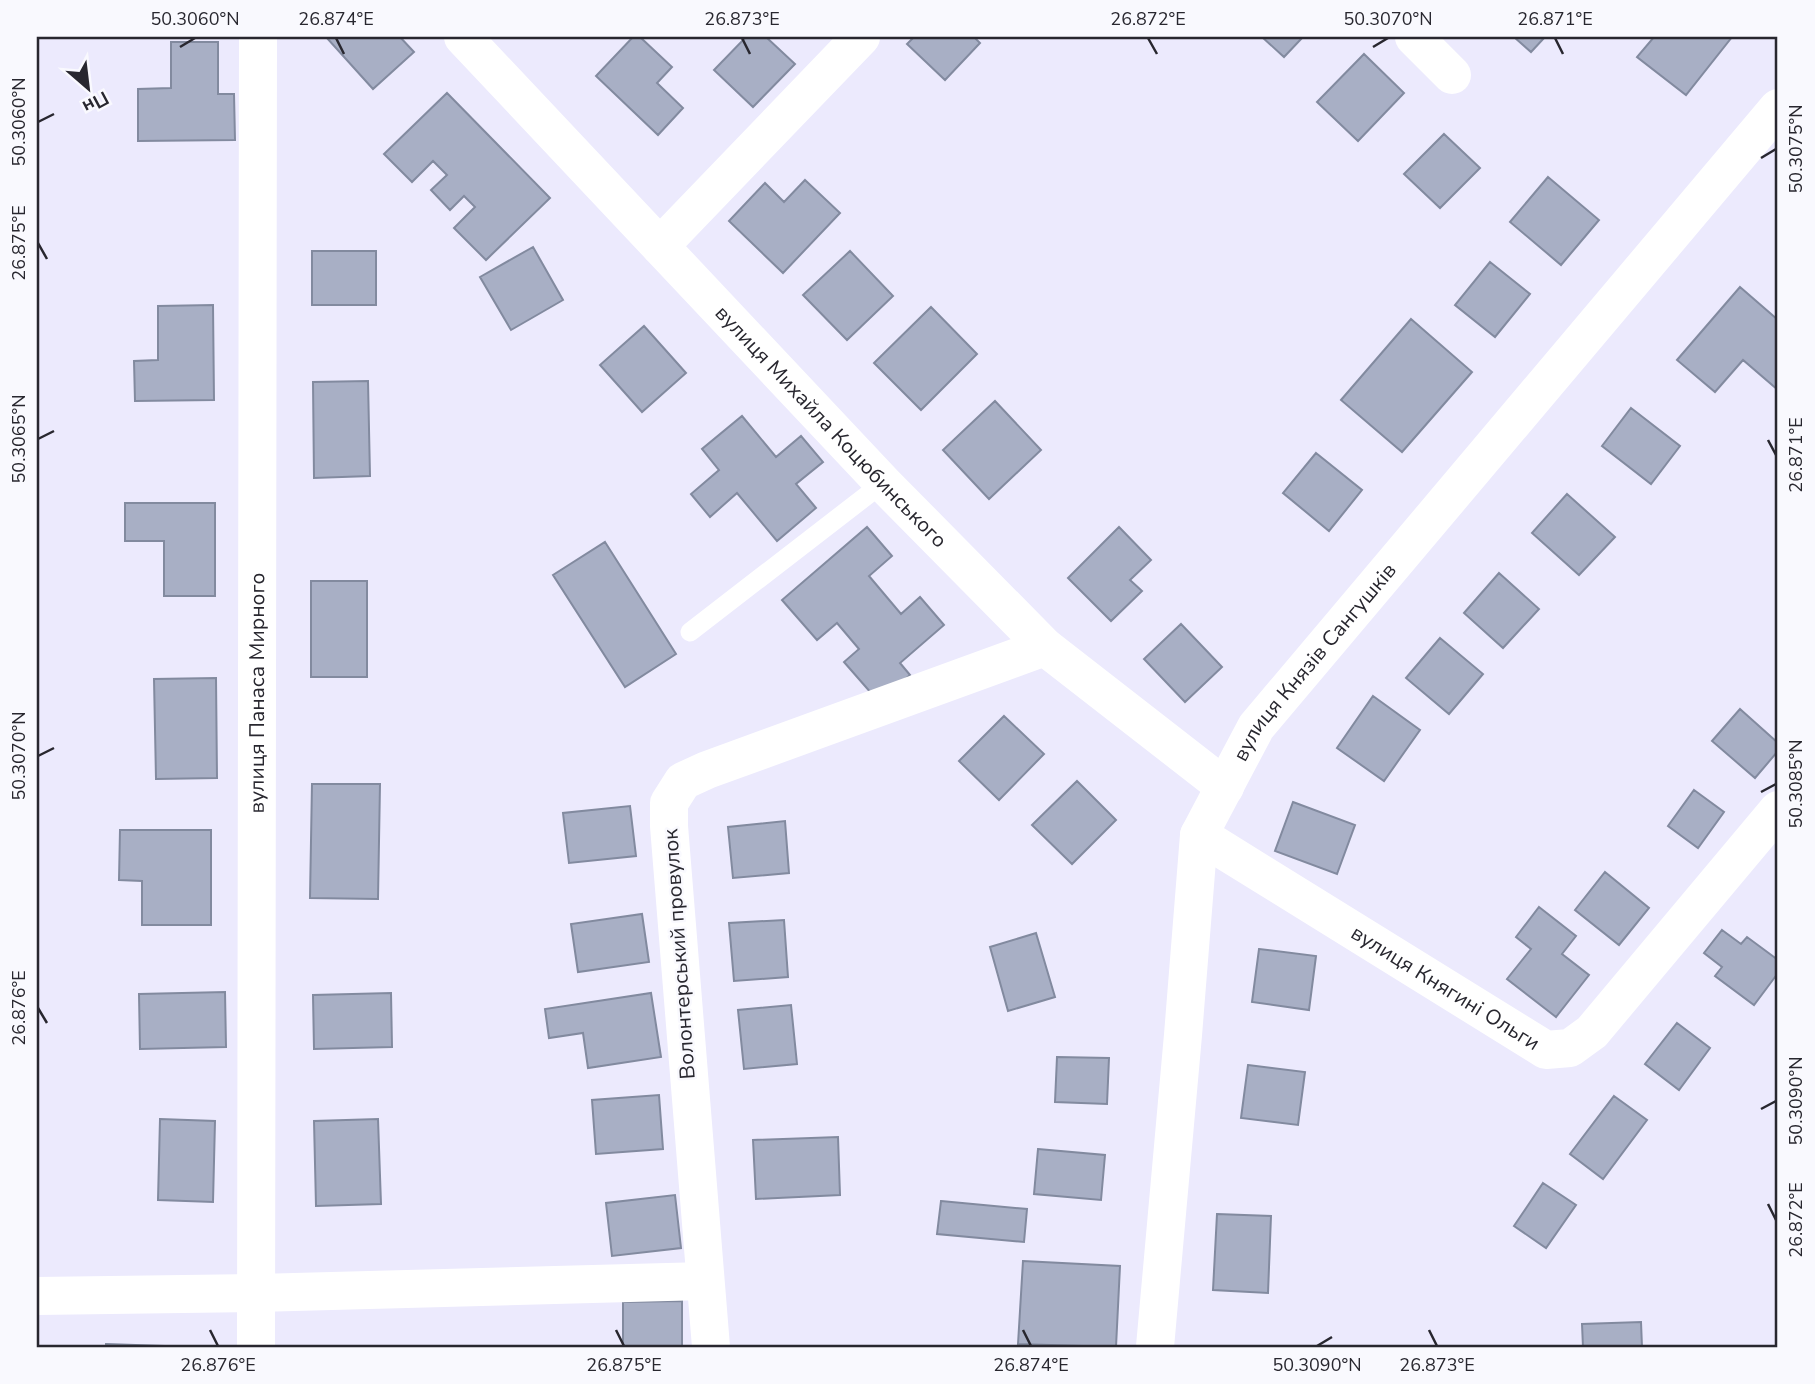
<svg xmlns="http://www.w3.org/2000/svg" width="1815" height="1384" font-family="'Nunito Sans',sans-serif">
<rect width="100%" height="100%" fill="#eceafd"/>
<path fill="#a8afc5" stroke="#828a9f" stroke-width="2" d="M326 37H400L414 52 373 89Z
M633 37H640L672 67 657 83 683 108 658 135 596 76Z
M746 37H766L795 64 753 107 714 70Z
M914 37H974L980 43 945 80 907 44Z
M1262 37H1303L1284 57Z
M1514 37H1545L1531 52Z
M1654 37H1732L1686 95 1637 57Z
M171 42H218V94H234L235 140 138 141V89L171 88Z
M1364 54 1404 93 1358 141 1317 102Z
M447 93 550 198 486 260 454 228 475 207 464 196 450 210 431 190 447 175 433 161 412 182 384 154Z
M1444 134 1480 168 1440 208 1404 174Z
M1548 177 1599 220 1561 265 1510 222Z
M805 180 840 213 783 273 729 221 765 183 784 202Z
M533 247 563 300 511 330 480 277Z
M312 251H376V305H312Z
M850 251 893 296 847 340 803 295Z
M1490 262 1530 294 1495 337 1455 305Z
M1740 287 1778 320V390L1743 360 1715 392 1677 360Z
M213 305 214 400 135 401 134 361 158 360V306Z
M931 307 977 354 921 410 874 363Z
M1411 319 1472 372 1402 452 1341 400Z
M644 326 686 373 642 412 600 365Z
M368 381 370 476 314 478 313 382Z
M995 401 1041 450 989 499 943 450Z
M1631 408 1680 446 1651 484 1602 446Z
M742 416 776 457 801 436 823 462 796 484 816 508 777 541 737 493 710 517 691 494 719 470 702 449Z
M1316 453 1362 490 1329 531 1283 493Z
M1567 494 1615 537 1579 575 1532 533Z
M125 503H215V596H164V541H125Z
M867 527 892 556 869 576 901 614 920 597 944 625 900 663 910 675 879 702 844 662 859 649 837 623 817 640 782 600Z
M1119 527 1151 560 1130 580 1142 591 1111 621 1068 578Z
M605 542 676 654 625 687 553 575Z
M1499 573 1539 609 1503 648 1464 613Z
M311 581H367V677H311Z
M1181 624 1222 667 1185 702 1144 659Z
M1440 638 1483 674 1449 714 1406 678Z
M216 678 217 778 156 779 154 679Z
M1373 696 1420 730 1384 781 1337 748Z
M1740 709 1778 743V751L1755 778 1712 741Z
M1004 716 1044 754 999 800 959 761Z
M1077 781 1116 820 1072 864 1032 825Z
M312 784H380L378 899 310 898Z
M1694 790 1724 812 1698 848 1668 826Z
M1293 802 1355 825 1337 874 1275 851Z
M630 806 636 856 569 863 563 813Z
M785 821 789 873 733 878 728 827Z
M120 830H211V925H142V881L119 880Z
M1605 872 1649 908 1619 945 1575 910Z
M1539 907 1576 936 1562 954 1589 975 1556 1017 1507 979 1531 949 1516 937Z
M642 914 649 962 578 972 571 924Z
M784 920 788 977 734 981 729 923Z
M1722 930 1741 944 1747 937 1778 960V973L1754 1005 1715 976 1722 967 1704 953Z
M1036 933 1055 997 1008 1011 990 947Z
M1259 949 1316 956 1309 1010 1252 1002Z
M225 992 226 1047 140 1049 139 994Z
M391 993 392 1047 314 1049 313 995Z
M651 993 661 1057 588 1068 583 1033 549 1038 545 1009Z
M791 1005 797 1064 744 1069 738 1010Z
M1677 1023 1710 1048 1679 1090 1645 1064Z
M1057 1057 1109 1058 1107 1104 1055 1102Z
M1248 1065 1305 1072 1298 1125 1241 1118Z
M659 1095 663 1149 596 1154 592 1100Z
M1614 1096 1647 1120 1603 1179 1570 1154Z
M160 1119 215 1121 213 1202 158 1200Z
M378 1119 381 1204 316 1206 314 1121Z
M838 1137 840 1195 756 1199 753 1140Z
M1038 1149 1105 1155 1101 1200 1034 1194Z
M1543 1183 1576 1205 1546 1248 1514 1226Z
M675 1195 681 1248 612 1256 606 1203Z
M941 1201 1027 1209 1024 1242 937 1234Z
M1217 1214 1271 1216 1268 1293 1213 1290Z
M1023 1261 1120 1266 1116 1347 1018 1344Z
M682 1301V1347H623V1302Z
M1641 1322 1642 1347H1583L1582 1324Z
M106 1344 164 1346V1347H106Z"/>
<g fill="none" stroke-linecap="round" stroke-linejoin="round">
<path stroke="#fff" stroke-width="19" d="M690 632 883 483"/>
<g stroke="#fff" stroke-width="38">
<path id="s1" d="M463 37 883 483 1045 647 1225 787"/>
<path d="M1414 37 1452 75"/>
<path d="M660 246 861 37"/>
<path id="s2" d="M1199 835 1546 1050 1570 1048 1592 1032 1778 810"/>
<path d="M37 1296 257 1293 705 1281"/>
<path id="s3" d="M256 1347 258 37"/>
<path d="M711 1347 669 826V803L683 781 707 770 1045 647"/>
</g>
<path stroke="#fff" stroke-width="38" id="s4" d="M1155 1347 1183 1035 1199 835 1256 727 1778 108"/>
</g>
<path fill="none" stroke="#28272f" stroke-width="2.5" d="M336 38 344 54M742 38 750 54M1148 38 1157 54M1555 38 1563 54M180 47 195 38M1373 47 1388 38M38 122 54 114M1761 158 1776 149M38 243 47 259M38 439 54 431M1768 440 1776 455M38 756 54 748M1761 792 1776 784M38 1008 47 1023M1761 1109 1776 1101M1768 1204 1776 1220M210 1330 218 1346M616 1330 624 1346M1023 1330 1031 1346M1429 1330 1437 1346M1317 1346 1332 1337"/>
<g text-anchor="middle" stroke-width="5" stroke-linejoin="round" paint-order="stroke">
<g font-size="21" fill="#28272f" stroke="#f9f9fe">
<text dy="7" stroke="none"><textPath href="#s1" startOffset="536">вулиця Михайла Коцюбинського</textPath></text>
<text dy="7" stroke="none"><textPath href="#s4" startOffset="723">вулиця Князів Сангушків</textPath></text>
<text dy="7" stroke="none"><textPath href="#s3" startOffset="654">вулиця Панаса Мирного</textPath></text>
<text transform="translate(679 954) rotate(-94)" y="7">Волонтерський провулок</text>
<text dy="7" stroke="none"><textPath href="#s2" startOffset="290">вулиця Княгині Ольги</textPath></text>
</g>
</g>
<rect width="1815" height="1384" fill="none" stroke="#f9f9fe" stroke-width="77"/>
<g transform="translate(88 88) rotate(152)" stroke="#f9f9fe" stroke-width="5" paint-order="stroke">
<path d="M0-5L12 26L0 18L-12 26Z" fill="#28272f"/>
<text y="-10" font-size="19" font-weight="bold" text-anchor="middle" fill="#28272f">Пн</text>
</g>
<rect x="38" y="38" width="1738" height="1308" fill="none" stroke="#28272f" stroke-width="2.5"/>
<g font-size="18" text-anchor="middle" fill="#28272f">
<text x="195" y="25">50.3060°N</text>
<text x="336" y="25">26.874°E</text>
<text x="742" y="25">26.873°E</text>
<text x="1148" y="25">26.872°E</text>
<text x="1388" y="25">50.3070°N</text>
<text x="1555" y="25">26.871°E</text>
<text transform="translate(19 122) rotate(-90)" y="6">50.3060°N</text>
<text transform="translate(1796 149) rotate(-90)" y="6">50.3075°N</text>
<text transform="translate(19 243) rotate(-90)" y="6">26.875°E</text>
<text transform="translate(19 439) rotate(-90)" y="6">50.3065°N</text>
<text transform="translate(1796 455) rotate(-90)" y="6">26.871°E</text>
<text transform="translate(19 756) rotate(-90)" y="6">50.3070°N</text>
<text transform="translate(1796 784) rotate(-90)" y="6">50.3085°N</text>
<text transform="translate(19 1008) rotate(-90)" y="6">26.876°E</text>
<text transform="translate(1796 1101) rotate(-90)" y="6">50.3090°N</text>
<text transform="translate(1796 1220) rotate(-90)" y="6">26.872°E</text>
<text x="218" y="1371">26.876°E</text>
<text x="624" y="1371">26.875°E</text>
<text x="1031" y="1371">26.874°E</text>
<text x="1317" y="1371">50.3090°N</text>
<text x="1437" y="1371">26.873°E</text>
</g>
</svg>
